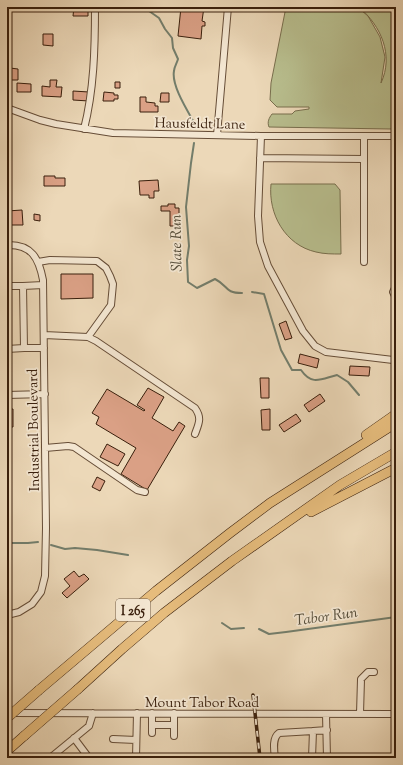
<svg xmlns="http://www.w3.org/2000/svg" width="403" height="765" font-family="'Sorts Mill Goudy',serif">
<rect width="100%" height="100%" fill="#ecd8b8"/>
<filter id="stains"><feTurbulence type="fractalNoise" baseFrequency=".005" numOctaves="4"/><feColorMatrix values="0 0 0 0 .2 0 0 0 0 .09 0 0 0 0 .02 0 0 0 .5 -.17"/></filter>
<radialGradient id="worn" r=".72"><stop offset=".6" stop-color="#630" stop-opacity="0"/><stop offset="1" stop-color="#630" stop-opacity=".3"/></radialGradient>
<path fill="#b8be8e" stroke="#786e4d" d="M286 7H357L368 16 380 37 385 57 381 83C394 55 381 26 359 7H396V125L391 129 269 127C267 122 269 118 272 114H292L295 111 309 109V107H277L270 100 271 83Z
M271 184H335L340 190 341 254C332 254 324 254 316 252 285 245 268 214 271 184Z"/>
<g fill="none" stroke-linecap="round" stroke-linejoin="round">
<path stroke="#737d6b" stroke-width="2" d="M147 7 149 11 159 18 165 29 172 38 173 48 178 59C177 63 174 67 174 71 171 86 189 113 196 126
M194 143 191 163 186 207 189 246 187 260 188 282 197 288 215 279C229 286 224 293 242 293
M252 292 264 294 281 350 292 370H301C312 386 321 379 337 375L348 382 359 395
M7 543H28L38 542
M51 545 65 549 75 548 97 550 128 555
M222 623 231 629 244 628
M259 629 269 634 286 632 396 617"/>
</g>
<path fill="#daa085" stroke="#391f0c" d="M74 7H88V16H73Z
M181 7H204L202 21 205 22V26H202L201 39 178 36Z
M43 34H53V46L43 45Z
M10 68 18 69V80H10Z
M50 80H57L56 87H62L61 97 42 96V86L50 87Z
M115 82H120V88H115Z
M17 83 31 84V92H17Z
M73 91 89 92V101L73 100Z
M104 92 114 93V95H118V99H114V101H103Z
M161 93H169V102H160Z
M140 97H146V102L155 103V106H158V112H140Z
M44 176H55V178H65V186H44Z
M158 180 159 191H154V198H149V195H140L139 181Z
M168 204H175V208H179V226H170V211H161V206H168Z
M22 210 23 225H7V211Z
M34 214 40 215V221L34 220Z
M61 274H93V298L61 299Z
M286 321 292 338 285 340 279 324Z
M300 354 319 359 317 368 298 363Z
M350 366 370 367 369 376 349 375Z
M260 378H269V398H261Z
M148 388 164 397 152 418 173 431 179 422 185 426 147 490 121 474 136 448 96 424 99 417 92 413 107 389 144 411 145 410 137 405Z
M320 394 325 401 309 412 304 405Z
M7 409H13V427H7Z
M270 409V430H262L261 410Z
M296 414 301 421 284 432 279 425Z
M107 444 125 454 118 466 100 457Z
M97 477 105 481 100 491 92 487Z
M74 571 79 577 84 574 89 579 67 598 62 593 70 586 64 579Z"/>
<g fill="none" stroke-linecap="round" stroke-linejoin="round">
<g stroke="#664d37" stroke-width="8">
<path id="minor" d="M7 108 40 120 56 124 113 133 261 136H396
M84 129C94 90 95 48 95 7
M217 135 228 7
M261 136 258 216 260 242 268 266 303 331 315 346 326 352 393 360
M260 158 364 159
M7 245C32 244 39 259 43 280L46 528 45 576 41 592 32 604 19 612 7 615
M38 262 50 260 97 261 106 268 110 276 113 284 111 305 88 337
M364 262V136
M43 285 23 286 24 348H44
M7 286H23
M396 286 393 292 396 298
M44 335 88 337 96 341 195 408C202 418 199 423 195 434
M7 349 24 348
M7 395 45 394
M45 448 68 446 74 447 137 490 145 492
M12 713 396 714
M152 713V733
M326 714 327 758
M360 714 361 679 368 672H374
M152 725H174
M174 736V713
M74 738 89 758
M113 739 136 740
M50 758 89 726 93 713
M136 758 137 713
M275 758C274 750 272 738 279 733L313 731
M312 758 313 731 327 730"/>
</g>
<g stroke="#391f0c" stroke-width="10">
<path id="highway" d="M366 435 396 414
M311 512 396 468
M78 689 122 649 164 613 232 561 340 485 396 452
M39 690 156 591 230 533 270 503 396 423
M7 751 24 736"/>
</g>
<use href="#minor" stroke="#f3e6d1" stroke-width="6"/>
<use href="#highway" stroke="#e6bc7c" stroke-width="9"/>
<g stroke="#391f0c" stroke-width="3.5">
<path id="rail" d="M253 695 260 758"/>
</g>
<use href="#rail" stroke="#f3e6d1" stroke-width="2" stroke-dasharray="6" stroke-linecap="butt"/>
<g stroke="#391f0c" stroke-width="10" stroke-linecap="butt">
<path id="highway-bridge" d="M7 718 39 690
M24 736 78 689"/>
</g>
<use href="#highway-bridge" stroke="#e6bc7c" stroke-width="9"/>
</g>
<g text-anchor="middle" stroke-width="3.5" stroke-linejoin="round" paint-order="stroke">
<rect fill="#f3e6d1" stroke="#715b47" stroke-width="1" x="116" y="599" width="34" height="22" rx="3"/>
<g font-size="13" font-weight="bold" fill="#391f0c">
<text x="133" y="615">I 265</text>
</g>
<g font-size="14" fill="#391f0c" stroke="#f3e6d1">
<text transform="translate(200 123) rotate(1)" y="5">Hausfeldt Lane</text>
<text transform="translate(33 430) rotate(-91)" y="5">Industrial Boulevard</text>
<text x="202" y="707">Mount Tabor Road</text>
</g>
<g font-size="15" font-style="italic" fill="#564e3b" stroke="#f3e6d1">
<text transform="translate(176 243) rotate(-91)" y="5">Slate Run</text>
<text transform="translate(326 616) rotate(-8)" y="5">Tabor Run</text>
</g>
</g>
<rect width="403" height="765" fill="none" stroke="#ecd8b8" stroke-width="24"/>
<rect x="8" y="8" width="387" height="749" fill="none" stroke="#391f0c" stroke-width="2"/>
<rect x="12" y="12" width="379" height="741" fill="none" stroke="#391f0c"/>
<rect width="100%" height="100%" filter="url(#stains)"/>
<rect width="100%" height="100%" fill="url(#worn)"/>
</svg>
